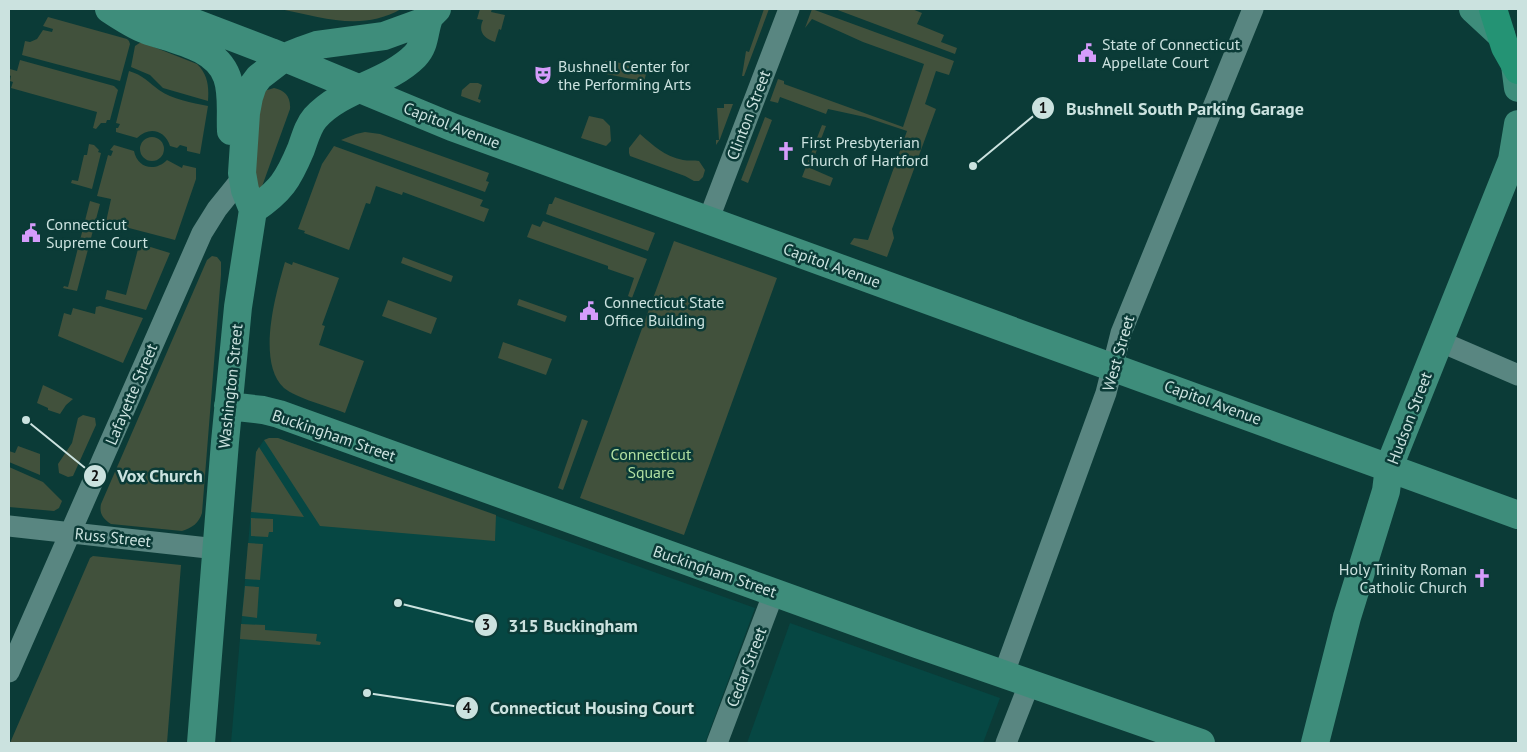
<svg xmlns="http://www.w3.org/2000/svg" width="1527" height="752" font-family="'PT Sans',sans-serif">
<rect width="100%" height="100%" fill="#0b3b37"/>
<path fill="#064743" d="M269 438H278L289 442 755 608 705 743H231L256 452 264 440Z
M790 623 1000 698 983 743H747Z"/>
<path fill="#41513c" d="M280 9H401C361 32 322 17 280 9Z
M480 9H492L491 12 505 15 501 30 499 29 495 42C483 38 478 31 483 20L477 19Z
M764 9H769L744 76H742L746 51 749 52Z
M812 9 954 61 949 75 936 71 925 104 936 109 892 229 894 238 887 257 850 244 854 238 868 240 907 131 865 117 828 109 826 114 780 97 778 103 770 101 778 79 784 81V84L903 127 924 64 863 42 812 19 805 28Z
M835 9H912L922 13 917 24 944 35 941 42 957 48 955 54Z
M48 17 127 39 129 41 130 44 120 81 22 55 25 41 30 42 37 39 43 30 52 32 53 29 43 26Z
M141 42 197 64C208 75 209 86 208 101L163 88 150 75 131 67 135 46Z
M20 60 114 86 118 90 110 120H107L106 123H101L96 129 93 128 97 112 11 88 13 82 10 81 11 76 9 75 10 69 17 71Z
M605 61C620 61 633 67 646 74L644 82C630 78 614 76 601 73Z
M129 71C143 75 148 82 159 90 172 99 192 103 208 106L200 154 187 151V147L180 145 177 148 170 146C165 130 149 126 137 138L116 132V128H118L120 124 116 123Z
M470 83H478L482 85 478 99 481 100 480 103 461 96 462 90Z
M274 88C285 90 291 97 290 109L260 192 254 191 260 101 264 91Z
M724 104H733L720 139 716 145V140H719L717 108H724Z
M589 116 603 119 610 126 611 141 606 146 581 138Z
M765 117 772 120 748 183 741 180Z
M822 125 826 126 810 168 833 178 830 186 802 177Z
M365 132 380 134 489 173 486 181 489 182 485 192 341 140 356 134Z
M640 134C654 146 664 156 683 160 688 161 694 160 699 161L705 170 703 177 699 181H694L685 176 630 156 629 153V148Z
M140 149a12 12 0 1 1 24 0a12 12 0 1 1-24 0Z
M89 144 94 145 99 150 98 152 101 153 92 189 71 183 72 180 78 181 84 155H87Z
M114 145 134 151C137 167 154 173 167 160L182 168 183 165 196 168V179L175 240 106 222 111 199 97 196 108 155 111 156 113 151 110 150Z
M334 146 483 200 480 206 489 209 484 222 403 192 402 195 376 186 370 204 366 203 349 250 304 233 305 231 298 229 322 164Z
M555 197 655 233 648 251 546 214 549 204H552Z
M90 201 100 204 77 291 63 288 64 286 68 287Z
M543 221 647 259 632 298 628 296 634 278 608 269V266L527 237 532 224 540 227Z
M674 241 777 278 684 535 580 498Z
M144 245 170 253 146 310 105 299 107 290 126 295 138 249Z
M212 256 217 257 221 262V275L202 513C199 523 192 528 182 531L111 524C103 519 99 513 101 504L207 260Z
M403 257 453 276 451 282 401 263Z
M285 262 292 265 293 262 339 278 322 325 325 326 319 345 364 361 345 413C330 407 296 398 284 388 256 362 276 293 285 262Z
M519 299 567 316 565 322 517 305Z
M388 300 437 318 431 334 382 316Z
M100 306 143 318 123 363 58 336 64 313 71 315 73 308 95 314 96 307Z
M503 342 552 359 546 375 498 358Z
M43 385 73 399 66 405 60 414 48 410V408L37 403Z
M83 415 95 418 96 425 73 476 68 477 59 473 58 464 72 443 78 418Z
M582 419 588 421 563 490 558 488Z
M269 438H278L289 442 496 515 495 541 320 526 264 440Z
M18 446 40 454V475L9 462V451L15 453Z
M259 447 304 517 251 512 256 452Z
M9 467 43 482 62 501 59 508 54 511 9 507Z
M251 518 273 519V532H269L268 537 251 536Z
M248 543 263 544 260 580 245 579Z
M93 556 181 565 167 743H10L90 558Z
M245 586 259 587 257 618 242 616Z
M241 624 265 625V630L317 634 316 641 321 642 320 645 240 639Z"/>
<g fill="none" stroke-linecap="round" stroke-linejoin="round">
<path stroke="#598681" stroke-width="21" d="M708 221 789 9
M1439 341 1518 375
M9 526 217 549
M9 672 202 233 217 209 242 178
M1004 673 1106 393 1121 333 1253 9
M717 743 774 592
M1006 743 1030 682"/>
<path stroke="#3e8d7b" stroke-width="28" d="M109 9C121 17 133 25 146 30 174 40 216 46 227 77 233 94 230 114 231 131
M148 9 190 21 271 52 452 127 1518 515
M1473 9 1501 35
M1515 65 1518 88
M253 210C281 191 288 180 301 149 305 138 308 126 315 118 342 88 387 84 415 56 425 46 424 33 428 21 429 17 434 12 437 9
M228 406 263 410 279 414 917 644 1201 743
M201 743 225 442 238 307 253 210 245 190 242 173 246 113 249 97 253 85 259 77 285 57 300 51 317 45 384 36 428 20
M1315 743 1347 617 1386 491 1389 467 1512 160 1518 124"/>
<path stroke="#249374" stroke-width="28" d="M1493 9 1505 47 1518 70"/>
</g>
<defs>
<g id="civic-bare" transform="scale(1.5)"><path d="M-.6-6.5H3V-4.5H.6V-3L4-1V1h2V6H-6V1h2V-1L-.6-3ZM-1.2 2.5V6h2.4V2.5Z" fill="#d59cfb" stroke="#0b3b37" stroke-width="2.5" paint-order="stroke"/></g>
<g id="theatre-bare" transform="scale(1.5)"><path d="M-5-5.5Q0-4 5-5.5V0Q5 5 0 6Q-5 5-5 0ZM-3.3-2.5H-1v1.5H-3.3ZM1-2.5H3.3v1.5H1ZM-2.8 1Q0 5.5 2.8 1Z" fill="#d59cfb" stroke="#0b3b37" stroke-width="2.5" paint-order="stroke"/></g>
<g id="church-bare" transform="scale(1.5)"><path d="M-1.2-6h2.4v3.5h3.3v2.4h-3.3V6h-2.4V-.1h-3.3v-2.4h3.3Z" fill="#d59cfb" stroke="#0b3b37" stroke-width="2.5" paint-order="stroke"/></g>
</defs>
<g fill-rule="evenodd">
<use href="#civic-bare" x="1087" y="53"/>
<use href="#theatre-bare" x="543" y="75"/>
<use href="#church-bare" x="786" y="151"/>
<use href="#civic-bare" x="31" y="233"/>
<use href="#civic-bare" x="589" y="311"/>
<use href="#church-bare" x="1482" y="578"/>
</g>
<g text-anchor="middle" stroke-width="5" stroke-linejoin="round" paint-order="stroke">
<g font-size="16" fill="#cbe2df" stroke="#0b3b37" text-anchor="start">
<text x="1102" y="50">State of Connecticut<tspan x="1102" dy="18">Appellate Court</tspan></text>
<text x="558" y="72">Bushnell Center for<tspan x="558" dy="18">the Performing Arts</tspan></text>
<text x="801" y="148">First Presbyterian<tspan x="801" dy="18">Church of Hartford</tspan></text>
<text x="46" y="230">Connecticut<tspan x="46" dy="18">Supreme Court</tspan></text>
<text x="604" y="308">Connecticut State<tspan x="604" dy="18">Office Building</tspan></text>
<text x="1467" y="575" text-anchor="end">Holy Trinity Roman<tspan x="1467" dy="18">Catholic Church</tspan></text>
</g>
<g font-size="16" fill="#cbe2df" stroke="#0b3b37">
<text transform="translate(748 115) rotate(-69)" y="6">Clinton Street</text>
<text transform="translate(452 125) rotate(21)" y="6">Capitol Avenue</text>
<text transform="translate(832 265) rotate(20)" y="6">Capitol Avenue</text>
<text transform="translate(1118 353) rotate(-74)" y="6">West Street</text>
<text transform="translate(230 386) rotate(-84)" y="6">Washington Street</text>
<text transform="translate(131 394) rotate(-67)" y="6">Lafayette Street</text>
<text transform="translate(1213 402) rotate(20)" y="6">Capitol Avenue</text>
<text transform="translate(1409 418) rotate(-69)" y="6">Hudson Street</text>
<text transform="translate(334 435) rotate(19)" y="6">Buckingham Street</text>
<text transform="translate(113 537) rotate(6)" y="6">Russ Street</text>
<text transform="translate(715 571) rotate(19)" y="6">Buckingham Street</text>
<text transform="translate(746 667) rotate(-69)" y="6">Cedar Street</text>
</g>
<g font-size="16" fill="#b1dfa1" stroke="#0b3b37">
<text x="651" y="460">Connecticut<tspan x="651" dy="18">Square</tspan></text>
</g>
</g>
<path fill="none" stroke="#cbe2df" stroke-width="2" d="M973 166L1043 108M26 420L95 476M398 603L486 625M367 693L467 708"/>
<g fill="#cbe2df" stroke="#0b3b37" stroke-width="2">
<circle cx="973" cy="166" r="5"/>
<circle cx="26" cy="420" r="5"/>
<circle cx="398" cy="603" r="5"/>
<circle cx="367" cy="693" r="5"/>
<circle cx="1043" cy="108" r="12"/>
<circle cx="95" cy="476" r="12"/>
<circle cx="486" cy="625" r="12"/>
<circle cx="467" cy="708" r="12"/>
</g>
<g font-size="15" text-anchor="middle" font-weight="bold" fill="#111">
<text x="1043" y="113">1</text>
<text x="95" y="481">2</text>
<text x="486" y="630">3</text>
<text x="467" y="713">4</text>
</g>
<g font-size="18" text-anchor="middle" font-weight="bold" fill="#cbe2df" stroke="#0b3b37" stroke-width="5" stroke-linejoin="round" paint-order="stroke">
<text x="1185" y="115">Bushnell South Parking Garage</text>
<text x="160" y="482">Vox Church</text>
<text x="573" y="632">315 Buckingham</text>
<text x="592" y="714">Connecticut Housing Court</text>
</g>
<rect width="1527" height="752" fill="none" stroke="#cbe2df" stroke-width="20"/>
</svg>
